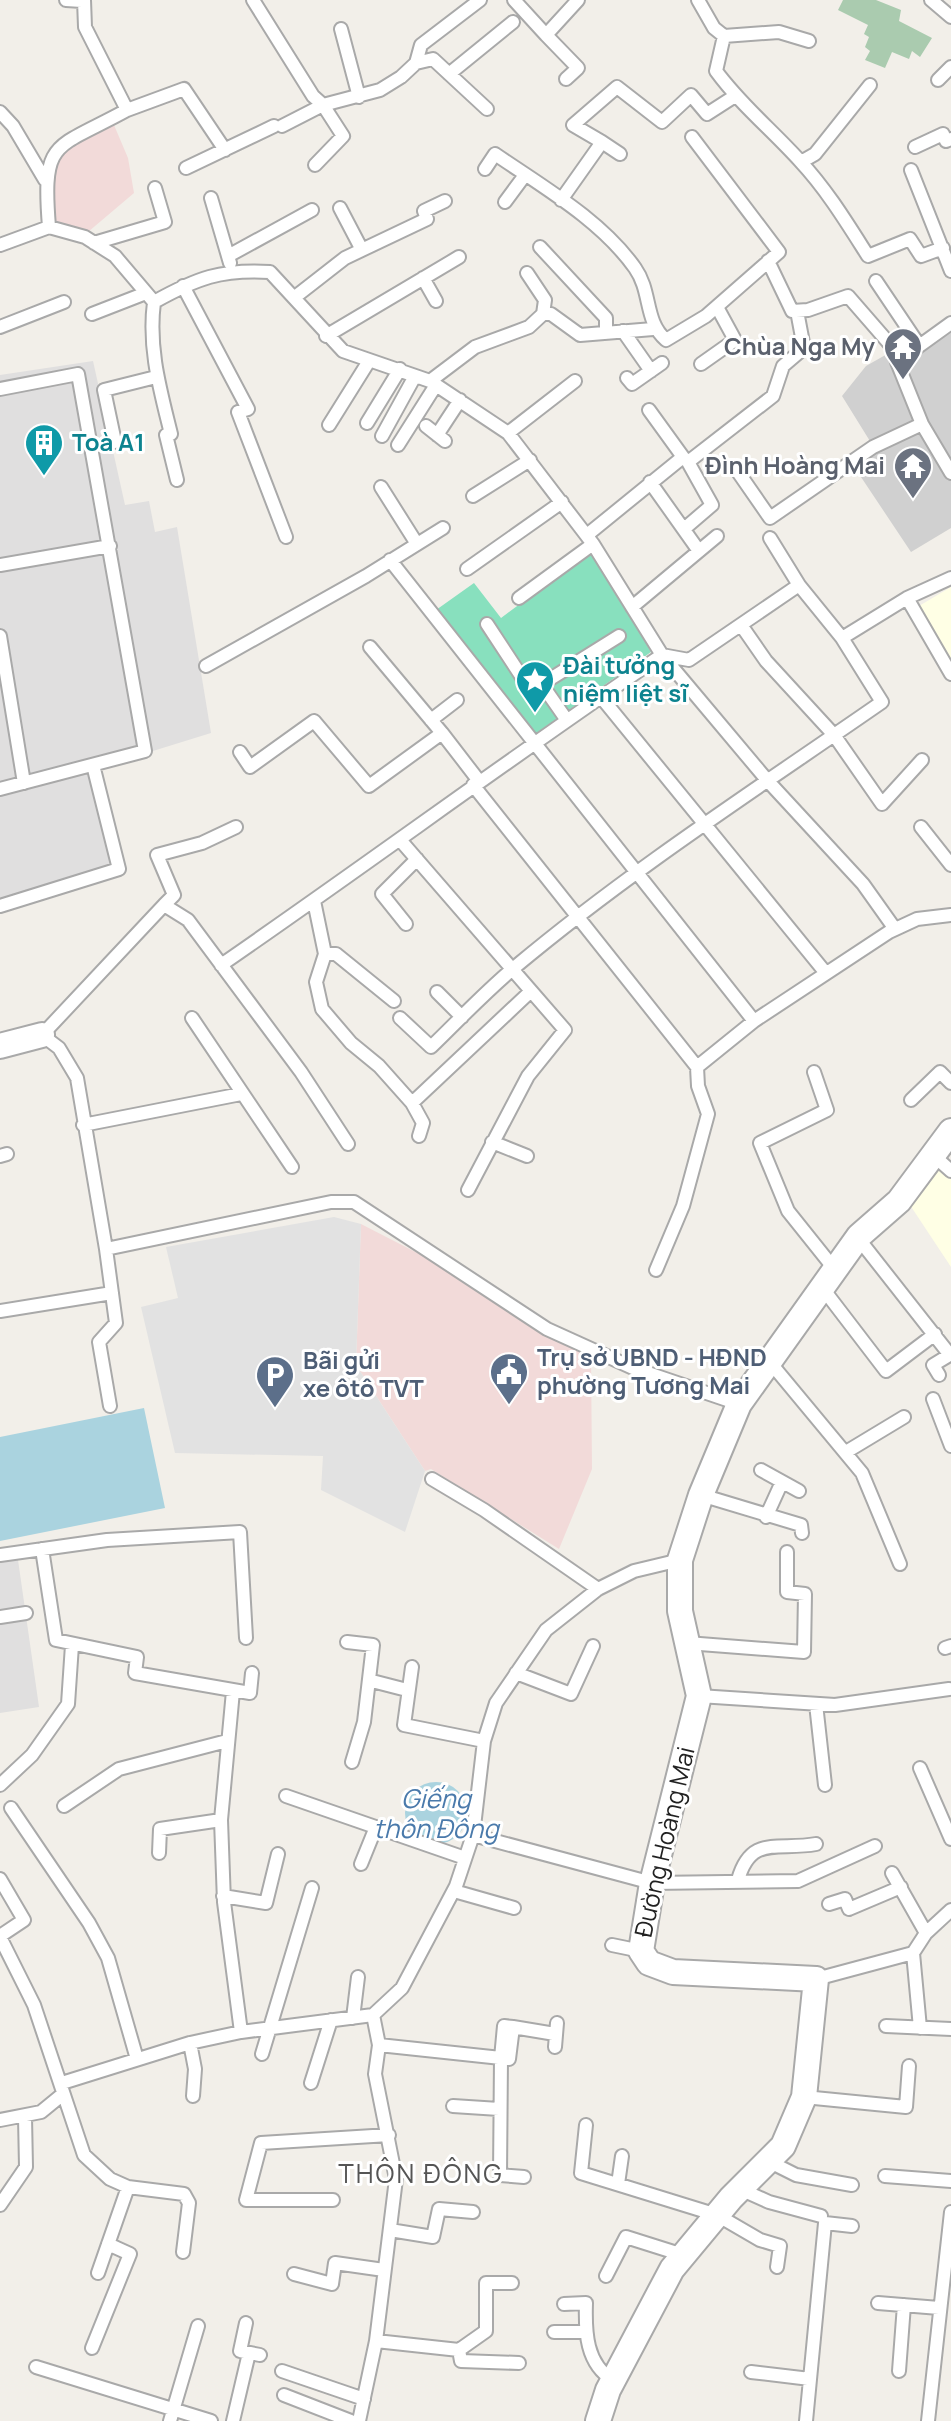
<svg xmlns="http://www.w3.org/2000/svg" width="951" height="2421" font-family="Manrope,sans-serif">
<rect width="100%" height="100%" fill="#f2efe9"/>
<path fill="#e0dfdf" d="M93 361 125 505 149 501 155 532 177 527 211 733 98 768 123 873 0 911V375Z
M18 1560 39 1707 0 1713V1562Z"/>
<path fill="#f2dad9" d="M114 125 128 158 134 193 88 232 55 223 54 160 58 154Z
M361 1224 433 1261 591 1358 592 1469 559 1549 431 1469 425 1471 356 1365Z"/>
<path fill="#ffffe5" d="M951 587V661L919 606Z
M937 1161 951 1173V1267L906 1199Z"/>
<path fill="#d0d0d0" d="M951 325V528L911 552 857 471 873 446 842 396 866 366 889 353 901 359Z"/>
<path fill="#aacbaf" d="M843 0H876L901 10 899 21 932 38 920 57 912 51 909 59 892 52 885 68 865 60 870 51 865 47 869 37 864 34 868 25 838 10Z"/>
<path fill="#88e0be" d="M593 550 651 652 531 737 436 610 474 583 501 618Z"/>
<path fill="#e2e2e2" d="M334 1217 361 1224 356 1365 425 1471 405 1532 321 1490 323 1456 175 1453 141 1307 178 1298 166 1247Z"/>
<path fill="#aad3df" d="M144 1408 165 1508 0 1541V1437Z
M405 1813a31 31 0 1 1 62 0a31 31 0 1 1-62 0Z"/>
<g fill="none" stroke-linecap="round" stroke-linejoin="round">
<g stroke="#a9a9a9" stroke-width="16">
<path id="lane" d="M66 0 82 1
M253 0 313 96 323 105 343 136 315 165
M514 0 546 35 578 0
M698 0 714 28 724 36 779 32 809 41
M931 0 951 17
M341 29 359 97
M546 35 578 68 566 79
M724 36 716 71C741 105 772 130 800 161 827 190 847 223 868 256L910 239 921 256 943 248
M416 63 433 59 487 109
M449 74 513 22
M938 80 951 67
M127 110 184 89 225 150
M0 112 13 126 45 180
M282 126 323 105 380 90 401 77 416 63 421 45 480 0
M602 142 620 154
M915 147 943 134 946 141 951 139
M801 162 815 154 870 85
M186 168 274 126
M485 169 495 154C543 187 601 220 635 268 652 292 644 321 666 340L706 316 779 252 692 137
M911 170 951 271
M211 198 230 263
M561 200 602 142 573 125 617 87 662 122 691 95 707 114 735 96
M505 202 525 175
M340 208 362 250
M49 227C42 138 54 150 127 110L85 27 84 0
M94 243 165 222 155 188
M0 245 49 227 85 237 115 256 154 302C197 278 221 269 270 272L343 351 430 381 508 433 593 544 662 655 767 780 863 884 895 929
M540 247 606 318V333
M228 256 312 210
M768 261 792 311 808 310 848 296 901 357
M527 273 545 300 543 314
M423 278 436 301
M876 281 919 345
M183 286 248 409 238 412 286 537
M295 297 345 258 427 219 424 211 445 201
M154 302C148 348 160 389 171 434L166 435 177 480
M92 314 146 293
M951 323 897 362 922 424 951 473
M0 327 64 302
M623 331 651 371
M326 336 459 257
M701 364 735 340 717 307
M627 378 632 384 662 363
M430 381 475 347 529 327 543 314H551L580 335 653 329
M0 389 78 374 145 751 0 789
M367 423 400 369
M329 425 369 361
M426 426 445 441
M508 433 575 381
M437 435 460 400
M382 436 415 376
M115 442 104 390 156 377
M398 445 436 385
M683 457 688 462 773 396 783 366 804 348 797 311
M736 469 770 518 873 447 922 424
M650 482 699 551
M381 487 417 544
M473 496 530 460
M684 529 712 505 688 462
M587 535 683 457 649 410
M770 538 799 585
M390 560 754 1021
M0 565 110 546
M467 569 562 502
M519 598 593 544
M907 598 951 674
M632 607 717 536
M487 624 531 691 619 636
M741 625 766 661 834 735 882 804 922 760
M0 636 24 783
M842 638 907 598 951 578
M370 647 442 733
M206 666 366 576 443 528
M543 686 566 719
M601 697 825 972
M431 720 457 700
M240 752 250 767 314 721 369 786 442 733 479 781
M473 785 697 1067
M921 827 951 865
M401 841 565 1030 528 1076 468 1190
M314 901 325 954 316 982 322 1009 351 1043 379 1066 412 1103 423 1123 419 1136
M164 905 174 895 157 855 202 843 236 827
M0 906 119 869 93 765
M406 924 382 894 417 859
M325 954H336L394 1001
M221 965C369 863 513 756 662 655
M437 992 462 1017
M192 1018 292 1167
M400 1018 431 1047C459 1020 485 992 515 967 631 870 758 788 882 702L842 638 799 585 689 660 662 655
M697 1067 754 1021 889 932 917 919 951 915
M814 1072 827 1110 760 1143 788 1211 836 1271
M911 1100 940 1072 951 1083
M412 1103 531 991
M83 1125 241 1094
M492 1142 527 1156
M348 1144 301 1072 188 920 164 905 42 1035 59 1048 77 1078 106 1249 331 1202H354L547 1329 633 1368 739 1404
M933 1155 951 1171
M0 1156 7 1154
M858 1238 950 1355
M106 1249 116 1323 99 1342 110 1406
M656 1270 683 1206 708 1114 698 1086 697 1067
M824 1290 886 1371 935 1334
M0 1311 112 1293
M769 1361 862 1473 900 1564
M939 1375 933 1365 951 1354
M933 1399 951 1446
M846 1452 904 1417
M761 1470 799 1491
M432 1479 484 1510 598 1589
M701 1495 801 1525 802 1533
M766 1517 781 1484
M42 1549 56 1640 137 1657 135 1673 250 1693 252 1673
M0 1555 107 1540 240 1532 246 1638
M0 1617 26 1613
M347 1642 373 1645 364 1722 352 1762
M687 1643 804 1652 805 1594 787 1592V1552
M945 1648 951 1646
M412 1667 404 1725 484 1741
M516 1673 571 1694 593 1646
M372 1681 407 1690
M233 1691 221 1820 224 1902 241 2032
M699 1696 835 1705 949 1689
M816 1704 825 1785
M920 1768 951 1839
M0 1785 32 1755 68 1704 72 1645
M286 1796 465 1858
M64 1806 119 1769 227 1741
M11 1808 89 1923 108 1958 137 2059
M473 1835 652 1883 798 1881 875 1846
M159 1853 160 1829 221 1820
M361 1864 376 1827
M892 1873 926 1933
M0 1879 24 1920 0 1936
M738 1880C751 1834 778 1851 816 1844
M454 1891 514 1908
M223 1896 266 1903 278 1854
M829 1904 845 1899 849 1909 901 1887
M0 1937 34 2005 84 2155 110 2179 128 2187 184 2194 189 2203 183 2252
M612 1945 641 1951
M913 1953 920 2028
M816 1979 913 1953 926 1933 951 1910
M353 2018 358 1977
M886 2026 951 2029
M513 2027 504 2026 501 2058 509 2059 513 2027 555 2034
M190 2043 195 2069 193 2096
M379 2045 501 2058 500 2175 524 2177
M555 2047 557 2023
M262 2054 312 1888
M62 2083 190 2043 241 2032 373 2015 402 1988 456 1886 473 1835 484 1741 496 1703 546 1630 598 1589 634 1571 680 1560
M311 2083 331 2020
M804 2097 906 2107 909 2066
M453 2106 499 2109
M0 2120 41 2112 63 2094
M586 2125 581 2173 717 2215 760 2240 780 2246 777 2267
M768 2161 796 2175 852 2185
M885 2176 951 2181
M618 2184 622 2156
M740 2189 769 2202 821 2216
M333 2200H246L261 2143 389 2135
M0 2205 26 2167 25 2117
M390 2230 433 2237 439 2209 473 2212
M98 2273 128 2187
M294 2274 332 2284 335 2263 384 2270
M606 2276 626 2237 683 2255
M878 2303 939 2308
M564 2304 586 2303C585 2332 586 2364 613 2380
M246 2323 240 2351 260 2355
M554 2332H585
M376 2341 459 2350 461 2361 519 2363
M92 2348 130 2254 108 2244
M459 2350 486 2331V2283H512
M36 2367 211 2421
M282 2371 364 2399
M899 2371 904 2305
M751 2372 810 2379
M284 2395 351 2421
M170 2421 198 2326
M233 2421 249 2353
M359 2421 376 2341 396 2179 375 2074 379 2045 373 2015
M806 2421 825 2223 852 2226
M928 2421 951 2212"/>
</g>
<g stroke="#a9a9a9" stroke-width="28">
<path id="street" d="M0 1046 42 1035
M598 2421 608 2390 672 2269 731 2198 783 2146 804 2097 816 1979 673 1972 649 1963 641 1951 652 1883 699 1696 680 1611V1560L701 1495 739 1404 859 1236 899 1201 951 1131"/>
</g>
<use href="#lane" stroke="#fff" stroke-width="12"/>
<use href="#street" stroke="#fff" stroke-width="24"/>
</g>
<defs>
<g id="temple-pin" transform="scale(2)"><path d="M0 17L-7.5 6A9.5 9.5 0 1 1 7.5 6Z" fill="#6b7280" stroke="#fff"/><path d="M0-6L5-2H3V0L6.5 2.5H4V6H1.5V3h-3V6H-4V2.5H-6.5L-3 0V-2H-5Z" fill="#fff"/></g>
<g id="building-pin" transform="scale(2)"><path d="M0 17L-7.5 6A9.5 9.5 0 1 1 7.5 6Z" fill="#0f9aa8" stroke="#fff"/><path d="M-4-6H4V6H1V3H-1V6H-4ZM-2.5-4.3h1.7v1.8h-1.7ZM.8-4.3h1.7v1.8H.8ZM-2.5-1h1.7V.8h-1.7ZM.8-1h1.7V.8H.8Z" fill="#fff"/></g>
<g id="sight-pin" transform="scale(2)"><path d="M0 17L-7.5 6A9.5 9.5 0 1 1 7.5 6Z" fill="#0f9aa8" stroke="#fff"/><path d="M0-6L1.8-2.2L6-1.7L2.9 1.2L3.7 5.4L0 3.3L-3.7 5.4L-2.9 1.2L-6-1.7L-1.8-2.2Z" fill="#fff"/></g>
<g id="civic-pin" transform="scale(2)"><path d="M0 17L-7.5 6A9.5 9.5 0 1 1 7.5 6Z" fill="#5c6f8a" stroke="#fff"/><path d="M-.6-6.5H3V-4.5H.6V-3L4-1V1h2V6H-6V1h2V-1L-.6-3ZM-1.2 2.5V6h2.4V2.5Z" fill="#fff"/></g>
<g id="parking-pin" transform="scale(2)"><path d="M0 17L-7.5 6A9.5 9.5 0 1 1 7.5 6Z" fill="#5c6f8a" stroke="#fff"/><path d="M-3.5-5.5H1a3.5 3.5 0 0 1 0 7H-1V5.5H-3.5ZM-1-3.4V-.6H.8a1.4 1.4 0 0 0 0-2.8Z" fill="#fff"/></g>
</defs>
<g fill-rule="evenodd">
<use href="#temple-pin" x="903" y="347"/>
<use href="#building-pin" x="44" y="443"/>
<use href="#temple-pin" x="913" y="466"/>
<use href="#sight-pin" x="535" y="680"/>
<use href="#civic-pin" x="509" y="1372"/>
<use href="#parking-pin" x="275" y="1375"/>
</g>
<g text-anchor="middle" stroke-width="6" stroke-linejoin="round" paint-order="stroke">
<g font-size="24" font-weight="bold" fill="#5b616d" stroke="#fff" text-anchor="end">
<text x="875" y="355">Chùa Nga My</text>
<text x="885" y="474">Đình Hoàng Mai</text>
</g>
<g font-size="24" font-weight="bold" fill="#0d838f" stroke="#fff" text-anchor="start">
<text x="72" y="451">Toà A1</text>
<text x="563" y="674">Đài tưởng<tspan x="563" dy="28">niệm liệt sĩ</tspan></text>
</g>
<g font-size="24" font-weight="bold" fill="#4e5e75" stroke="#fff" text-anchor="start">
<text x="537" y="1366">Trụ sở UBND - HĐND<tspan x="537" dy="28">phường Tương Mai</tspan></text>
<text x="303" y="1369">Bãi gửi<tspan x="303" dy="28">xe ôtô TVT</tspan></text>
</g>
<g font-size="24" fill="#222" stroke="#fff">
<text transform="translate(665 1842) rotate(-77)" y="8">Đường Hoàng Mai</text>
</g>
<g font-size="26" font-style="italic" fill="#4a7aab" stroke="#fff">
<text x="436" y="1808">Giếng<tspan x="436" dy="30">thôn Đông</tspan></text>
</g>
<g font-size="26" letter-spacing="2" fill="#555" stroke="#fff">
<text x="421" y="2183">THÔN ĐÔNG</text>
</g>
</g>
</svg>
